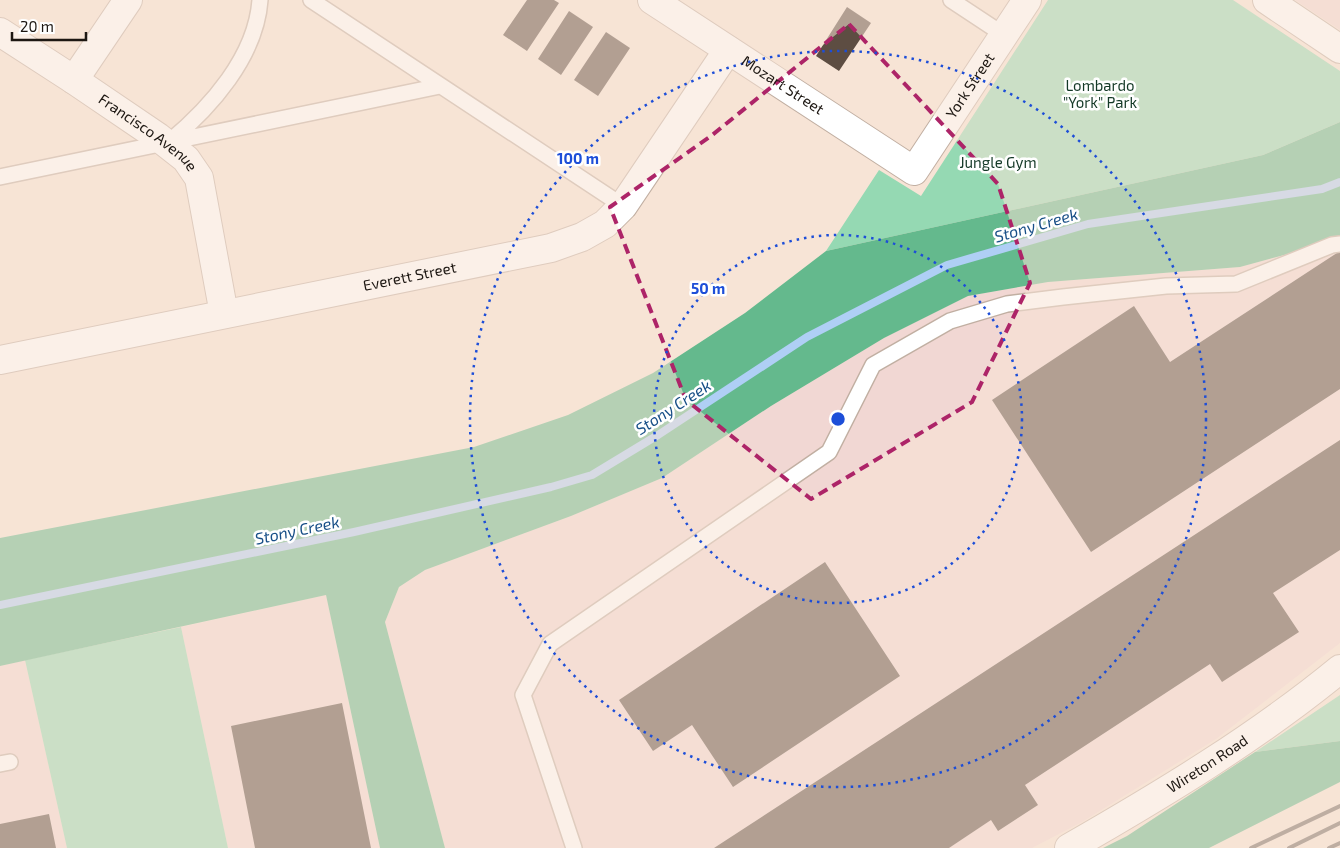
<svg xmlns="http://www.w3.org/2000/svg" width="1340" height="848" font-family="'Exo 2',sans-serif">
<rect width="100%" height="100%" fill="#f7e4d6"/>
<path fill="#f1d7d3" d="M1295 0H1340V30Z
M1340 235V643L1216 739 1082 822 1032 848H445L385 622 399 587 425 570 571 516 662 478 771 406 884 338 968 296 1048 282 1240 267 1299 251Z
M326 595 380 848H228L181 627Z
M25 660 67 848H0V666Z"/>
<path fill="#95d9b3" d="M1048 0H1233L1340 71V122L1263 155 826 251 879 170 921 196Z
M181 627 228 848H67L25 660Z
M1340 695V741L1255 752Z"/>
<path fill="#64b98d" d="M1340 122V235L1299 251 1240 267 1048 282 968 296 884 338 771 406 662 478 571 516 425 570 399 587 385 622 445 848H380L326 595 0 666V538L474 447 568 415 653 373 745 313 826 251 1263 155Z
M1340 741V782L1215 845 1209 848H1103L1127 836 1255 752Z"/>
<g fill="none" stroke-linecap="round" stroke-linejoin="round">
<path stroke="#afcff5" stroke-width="8" d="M0 605 354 532 551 487 592 475 658 435 807 337 947 265 1088 224 1322 189 1340 182"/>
</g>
<path fill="#5d4d42" d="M527 0H554L559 3 527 51 503 35Z
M847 7 871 23 839 71 816 56Z
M569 11 593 27 561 75 538 59Z
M606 32 630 48 598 96 574 80Z
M1340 251V389L1091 552 992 400 1134 306 1170 362Z
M1340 440V550L1273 593 1299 632 1222 682 1210 664 1025 785 1038 805 998 831 991 820 949 848H714Z
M825 562 900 676 733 787 692 725 653 751 619 700Z
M342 703 371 848H255L231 726Z
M49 814 56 848H0V824Z"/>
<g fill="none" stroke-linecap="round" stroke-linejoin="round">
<g stroke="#c1afa2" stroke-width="18">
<path id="service" d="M311 0 623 206
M951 0 1004 35
M169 142C210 108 256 57 260 0
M0 177 440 86
M0 764 10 762
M574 848 523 695 550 644 829 452 873 365 950 321 1007 304 1063 297 1166 286 1236 284 1332 245 1340 244"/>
</g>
<g stroke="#c1afa2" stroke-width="30">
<g id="minor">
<path id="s1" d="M652 0 914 171 1027 0"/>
<path d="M1267 0 1340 49"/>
<path id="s2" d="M0 32 74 80 158 137 186 159 199 178 224 314"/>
<path d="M74 80 128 0"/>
<path id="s3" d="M0 360 551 248 582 237 605 224 623 206 728 50"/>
</g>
</g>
<g stroke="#c1afa2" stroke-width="30">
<g id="tertiary">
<path id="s4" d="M1069 848C1163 794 1256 738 1340 669"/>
</g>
</g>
<use href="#service" stroke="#fff" stroke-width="15"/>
<use href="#minor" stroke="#fff" stroke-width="28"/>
<use href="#tertiary" stroke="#fff" stroke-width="28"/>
<path stroke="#796d65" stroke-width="4" d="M1251 848 1340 806
M1289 848 1340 823
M1329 848 1340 843"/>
</g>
<path d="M0 0H1340V848H0ZM849 24 998 184 1030 283 972 402 811 499 686 400 610 207 711 136Z" fill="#f7e4d6" fill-opacity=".55" fill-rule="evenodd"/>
<path fill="none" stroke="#ad2468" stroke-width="4" stroke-dasharray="10 6" stroke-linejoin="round" d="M849 24 998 184 1030 283 972 402 811 499 686 400 610 207 711 136Z"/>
<g fill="none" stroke="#1d4ed8" stroke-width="2.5" stroke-dasharray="2.5 5">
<circle cx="838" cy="419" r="184"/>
<circle cx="838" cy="419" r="368"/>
</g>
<g text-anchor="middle" stroke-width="5" stroke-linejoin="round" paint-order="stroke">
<g font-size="15" fill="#1d1712" stroke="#fff">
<text dy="5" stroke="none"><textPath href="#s1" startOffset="415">York Street</textPath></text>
<text dy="5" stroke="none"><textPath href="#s1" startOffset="156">Mozart Street</textPath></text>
<text dy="5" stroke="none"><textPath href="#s2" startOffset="179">Francisco Avenue</textPath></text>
<text dy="5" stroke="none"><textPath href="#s3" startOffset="418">Everett Street</textPath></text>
<text dy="5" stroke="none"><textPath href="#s4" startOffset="162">Wireton Road</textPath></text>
</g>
<g font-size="15" fill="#143927" stroke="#fff">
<text x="1100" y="91">Lombardo<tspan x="1100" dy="17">"York" Park</tspan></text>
<text x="998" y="168">Jungle Gym</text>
</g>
<g font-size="16" font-style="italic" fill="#184f87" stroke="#fff">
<text transform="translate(1036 225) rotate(-16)" y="6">Stony Creek</text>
<text transform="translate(673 407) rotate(-33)" y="6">Stony Creek</text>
<text transform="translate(297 530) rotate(-12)" y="6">Stony Creek</text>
</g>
</g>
<circle cx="838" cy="419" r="8" fill="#1d4ed8" stroke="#fff" stroke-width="2.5"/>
<g font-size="15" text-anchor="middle" font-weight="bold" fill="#1d4ed8" stroke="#fff" stroke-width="5" stroke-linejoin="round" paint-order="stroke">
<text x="578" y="164">100 m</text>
<text x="708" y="294">50 m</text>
</g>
<path d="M12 32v8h74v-8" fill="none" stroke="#1d1712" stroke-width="2.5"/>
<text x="20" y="32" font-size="15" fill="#1d1712" stroke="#ffffff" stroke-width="4" paint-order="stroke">20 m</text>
</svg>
